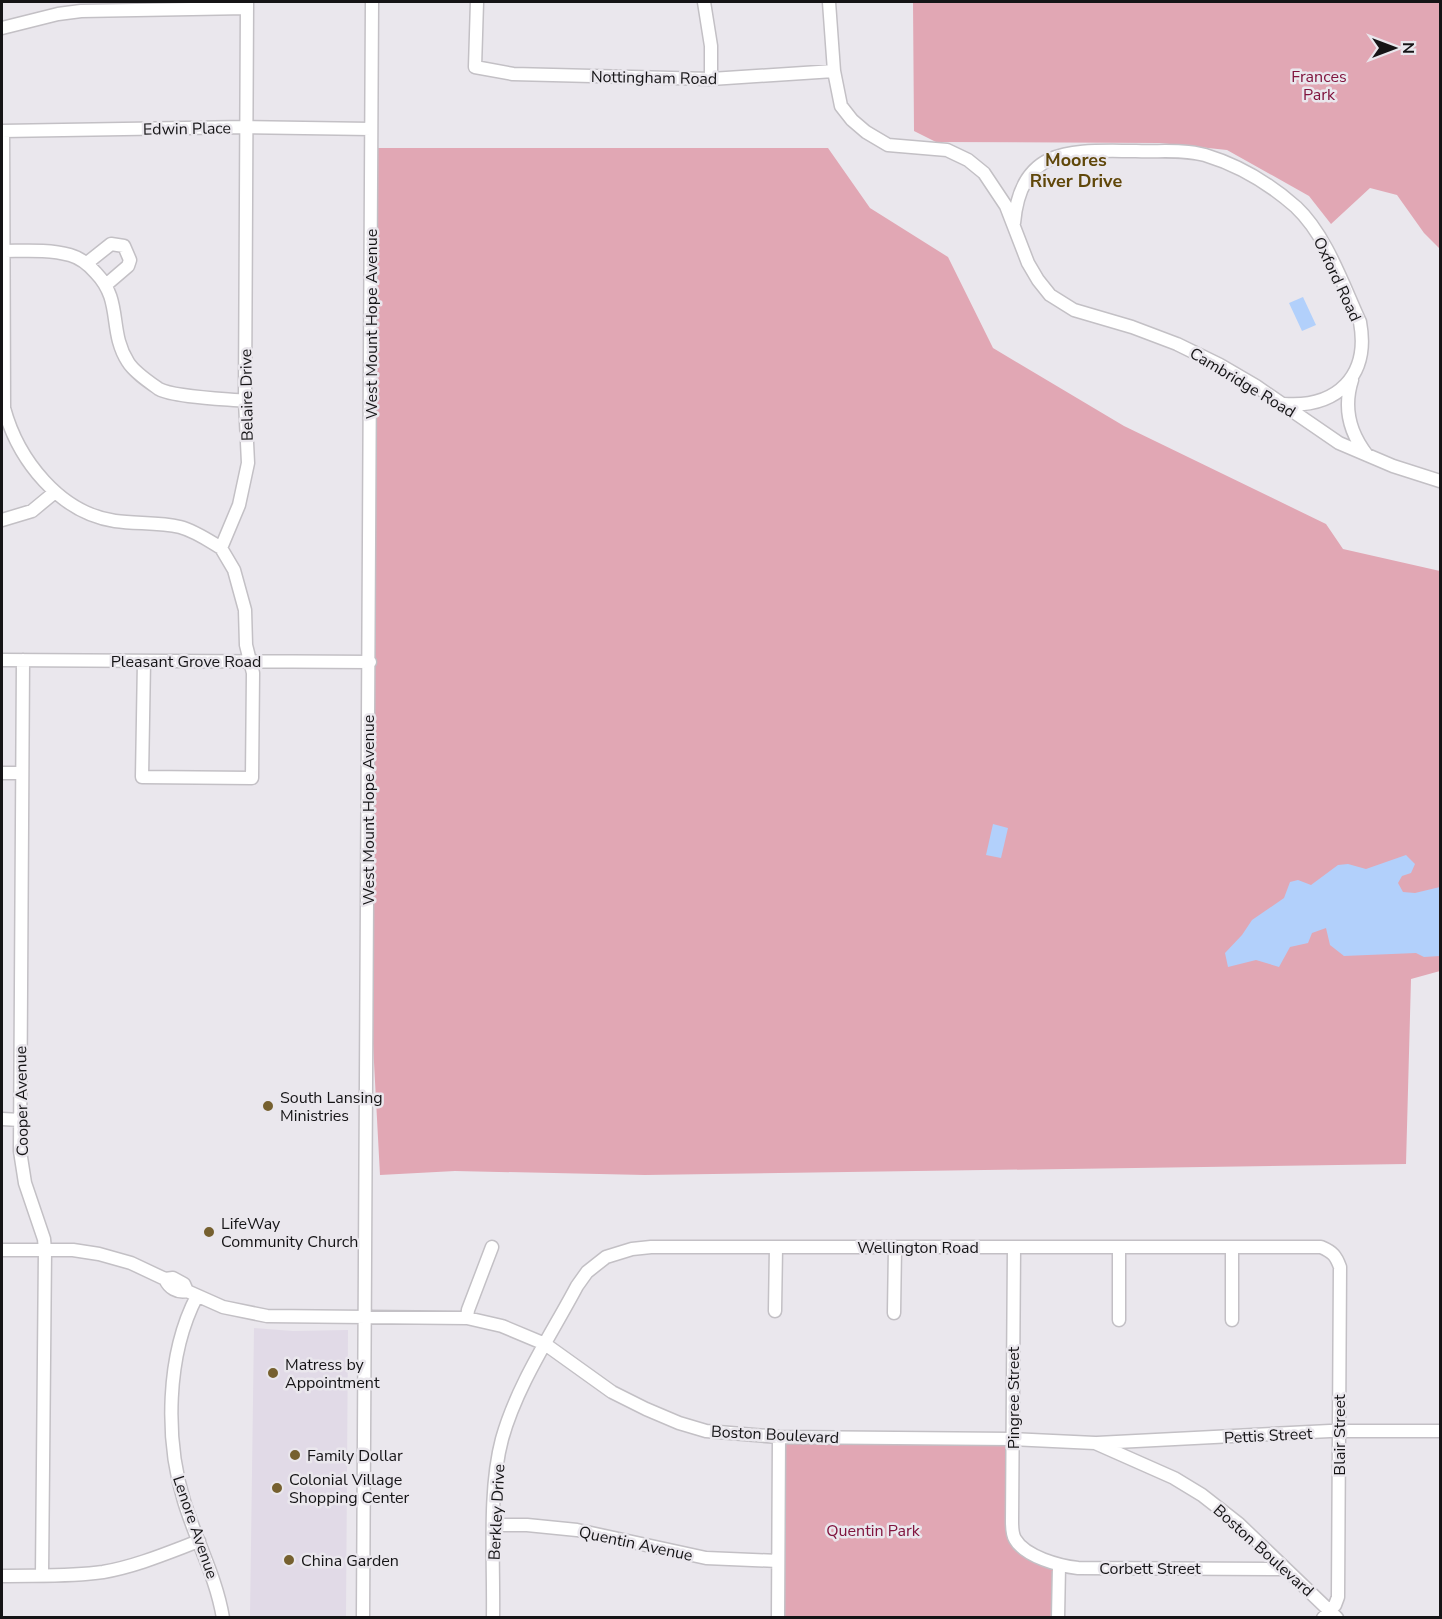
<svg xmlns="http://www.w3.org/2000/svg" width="1442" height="1619" font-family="'Nunito Sans',sans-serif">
<rect width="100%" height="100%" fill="#eae7ed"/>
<path fill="#e1dae7" d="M254 1328 293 1331 348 1330 346 1617H250Z"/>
<path fill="#e1a7b4" d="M913 2H1440V249L1424 233 1397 195 1370 188 1331 224 1309 196 1227 150 1160 143 936 142 914 131Z
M371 148H828L870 208 948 257 993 348 1124 426 1326 524 1343 549 1440 571V971L1411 979 1406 1164 645 1175 455 1171 380 1175 368 950Z
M785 1440 1007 1446 1019 1547 1060 1567 1059 1617 784 1618Z"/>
<path fill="#b2d0fb" d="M1303 297 1316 325 1302 331 1289 303Z
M993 824 1008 828 1001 858 986 855Z
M1406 855 1415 864 1411 873 1402 876 1398 883 1403 892 1415 893 1440 887V956L1424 957 1416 953 1344 956 1330 945 1326 928 1312 933 1308 943 1290 947 1279 967 1256 960 1228 967 1225 953 1242 935 1252 920 1284 898 1290 882 1298 880 1311 885 1338 865 1348 864 1366 869Z"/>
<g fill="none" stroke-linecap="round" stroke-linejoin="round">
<g stroke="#c3c0c5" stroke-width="15">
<path id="minor" d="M477 2 475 67 513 74 711 79 834 71
M704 2 711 46V79
M829 2 834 71 841 106 852 120 866 132 888 145 947 150 968 160 984 173 1006 206 1028 263 1038 280 1050 295 1074 310 1132 327 1177 344 1220 365 1256 386 1339 443 1393 466 1440 481
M2 28 58 14 81 11 247 8
M2 131 245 127 371 129
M3 131 4 408C18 460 60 513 115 521 136 524 159 522 180 527 195 531 208 540 221 548
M1014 223C1021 144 1075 151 1136 151 1159 152 1183 149 1205 155 1238 165 1270 184 1296 207 1326 235 1343 285 1360 322 1370 376 1337 408 1284 404
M2 251C24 251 48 249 70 255 81 258 89 265 96 273 123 301 108 331 128 362 134 372 149 382 159 389 173 397 226 399 245 401
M87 263 111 244 124 246 130 260 128 266 107 284
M1352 380C1343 408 1349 432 1367 455
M2 520 32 511 55 492
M2 660 370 662
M23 660 20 1151 25 1183 44 1239 45 1250 42 1575
M144 661 142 777 252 778 253 673 246 645 245 610 234 570 221 548 239 505 248 463 245 401 247 2
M2 773H21
M2 1119 20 1120
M1014 1247 1012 1521C1012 1527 1012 1534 1015 1539 1025 1557 1060 1566 1078 1568L1285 1569
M1232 1248V1320
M2 1250H73L99 1254 131 1263 165 1279 173 1278 184 1284 187 1291
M165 1279C169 1288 177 1293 187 1291L223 1307 267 1316 467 1318 502 1326 545 1344 612 1392 646 1409 679 1423 706 1431 779 1437 1013 1439 1095 1443 1174 1478 1202 1495 1239 1524 1337 1618
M197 1296C166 1355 165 1439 184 1501 196 1541 216 1576 223 1618
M775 1311 776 1247
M894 1313 895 1247
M467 1318 468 1310 492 1247
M1119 1320V1247
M1097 1443 1330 1431H1440
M494 1525H527L577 1530 706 1558 778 1561
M2 1576C35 1575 70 1577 103 1572 137 1566 167 1553 199 1541
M363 1618 372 2
M493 1618C494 1562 488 1491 502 1439 517 1385 551 1335 577 1286L587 1272 606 1257 632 1249 651 1247H1321C1333 1252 1336 1256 1340 1267L1338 1597 1335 1605 1323 1618
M778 1618 779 1437
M1058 1618 1059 1566"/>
</g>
<use href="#minor" stroke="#fff" stroke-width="12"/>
</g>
<g fill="#76602f" stroke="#eae7ed" stroke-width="2">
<circle cx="268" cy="1106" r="6"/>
<circle cx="209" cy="1232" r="6"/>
<circle cx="273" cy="1373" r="6"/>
<circle cx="295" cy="1455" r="6"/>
<circle cx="277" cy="1488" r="6"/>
<circle cx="289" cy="1560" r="6"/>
</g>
<g text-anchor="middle" stroke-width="5" stroke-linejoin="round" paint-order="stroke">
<g font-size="16" fill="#80143e" stroke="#eae7ed">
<text x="1319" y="82">Frances<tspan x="1319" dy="18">Park</tspan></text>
<text x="873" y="1536">Quentin Park</text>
</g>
<g font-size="16" fill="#151416" stroke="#eae7ed">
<text transform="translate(654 77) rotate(1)" y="6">Nottingham Road</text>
<text transform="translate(187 128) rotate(-1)" y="6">Edwin Place</text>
<text transform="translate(1338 279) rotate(65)" y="6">Oxford Road</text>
<text transform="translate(371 324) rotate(-90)" y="6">West Mount Hope Avenue</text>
<text transform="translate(1243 382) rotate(31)" y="6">Cambridge Road</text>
<text transform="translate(246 395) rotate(-91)" y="6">Belaire Drive</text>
<text x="186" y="667">Pleasant Grove Road</text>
<text transform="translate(368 810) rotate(-90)" y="6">West Mount Hope Avenue</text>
<text transform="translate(21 1101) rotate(-91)" y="6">Cooper Avenue</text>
<text x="918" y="1253">Wellington Road</text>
<text transform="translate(1013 1398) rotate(-90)" y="6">Pingree Street</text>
<text transform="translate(775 1434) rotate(3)" y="6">Boston Boulevard</text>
<text transform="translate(1268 1435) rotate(-3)" y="6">Pettis Street</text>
<text transform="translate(1339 1435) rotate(-90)" y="6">Blair Street</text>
<text transform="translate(496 1512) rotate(-87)" y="6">Berkley Drive</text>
<text transform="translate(196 1527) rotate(71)" y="6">Lenore Avenue</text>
<text transform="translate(636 1543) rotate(12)" y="6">Quentin Avenue</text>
<text transform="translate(1264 1550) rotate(42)" y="6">Boston Boulevard</text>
<text x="1150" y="1574">Corbett Street</text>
</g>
<g font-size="16" fill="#151416" stroke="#eae7ed" text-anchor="start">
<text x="280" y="1103">South Lansing<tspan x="280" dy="18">Ministries</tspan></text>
<text x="221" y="1229">LifeWay<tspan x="221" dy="18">Community Church</tspan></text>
<text x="285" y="1370">Matress by<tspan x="285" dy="18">Appointment</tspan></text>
<text x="307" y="1461">Family Dollar</text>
<text x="289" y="1485">Colonial Village<tspan x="289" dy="18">Shopping Center</tspan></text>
<text x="301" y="1566">China Garden</text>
</g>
<g font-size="18" font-weight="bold" fill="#60470a" stroke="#eae7ed">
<text x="1076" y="166">Moores<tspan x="1076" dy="21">River Drive</tspan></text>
</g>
</g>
<rect width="1442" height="1619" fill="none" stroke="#151416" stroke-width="6"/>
<g transform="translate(1394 48) rotate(90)" stroke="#eae7ed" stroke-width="4.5" paint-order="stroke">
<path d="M0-4.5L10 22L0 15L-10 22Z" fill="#151416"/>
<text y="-9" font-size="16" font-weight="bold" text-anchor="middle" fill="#151416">N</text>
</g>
</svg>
